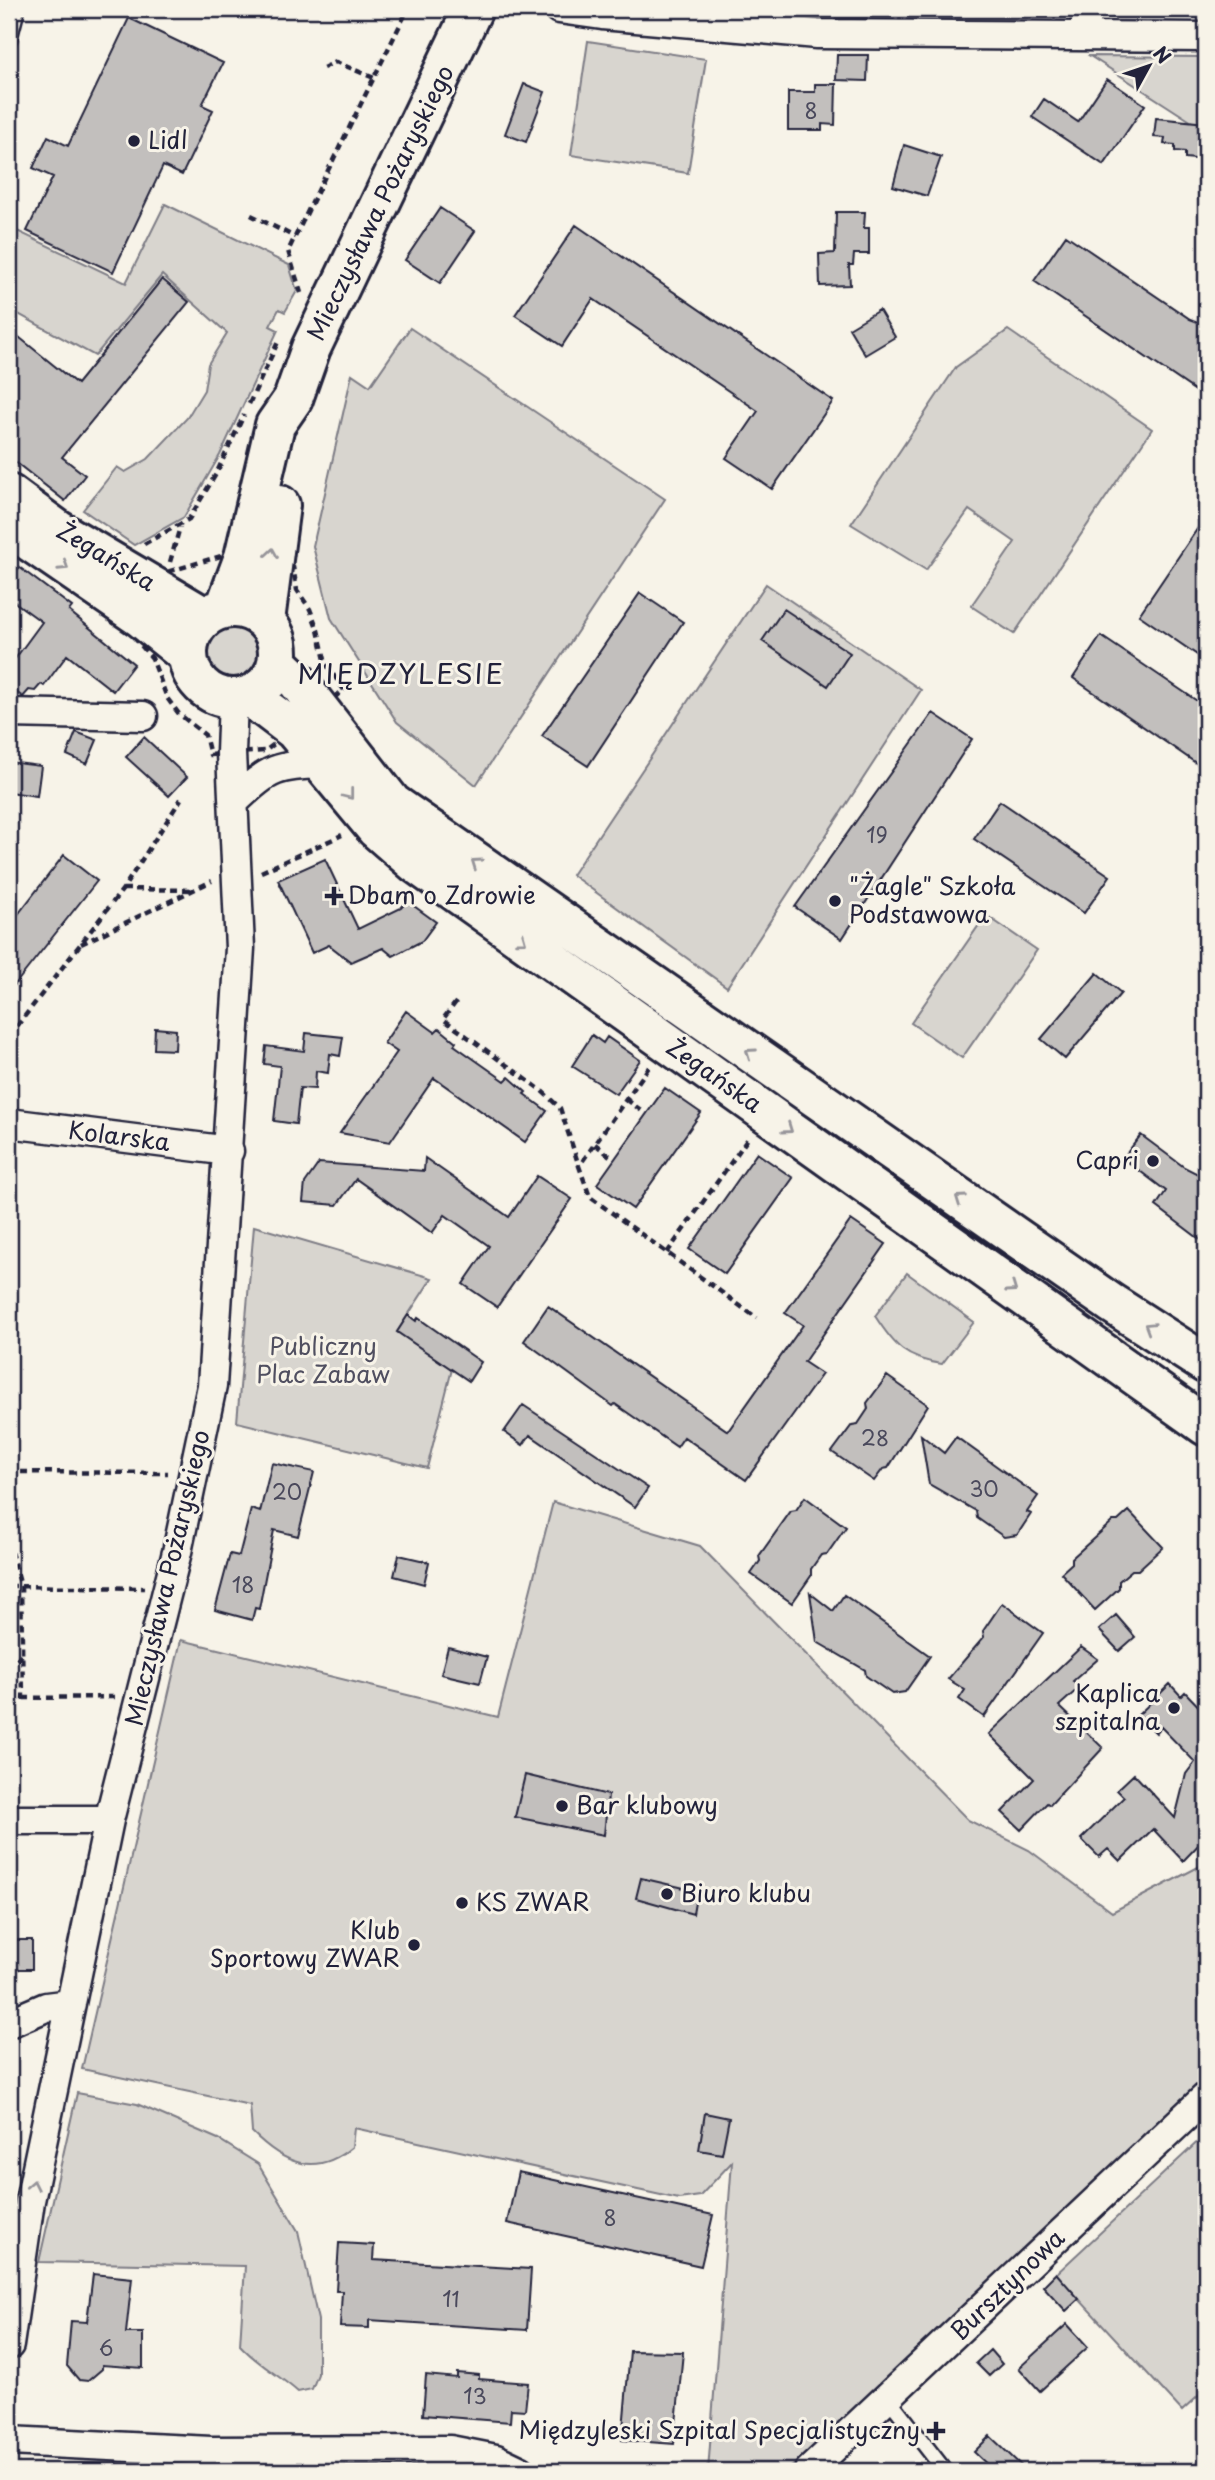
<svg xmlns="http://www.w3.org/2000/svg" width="1215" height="2480" font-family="'Playpen Sans',sans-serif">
<rect width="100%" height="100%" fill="#f7f3e8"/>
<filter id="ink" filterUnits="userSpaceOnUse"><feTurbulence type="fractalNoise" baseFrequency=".0143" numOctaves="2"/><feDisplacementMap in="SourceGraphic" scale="14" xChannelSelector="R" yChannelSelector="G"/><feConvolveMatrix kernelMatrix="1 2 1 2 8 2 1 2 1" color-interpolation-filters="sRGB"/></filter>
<g filter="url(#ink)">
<path fill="#d8d5cf" stroke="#7d7c85" stroke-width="2" d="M588 41 706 59 688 173 571 155Z
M1090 56 1206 57V131Z
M165 204 289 265 297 291 285 312 279 309 270 326 278 330 220 455 184 517 134 545 83 510 117 467 125 472 148 459 187 418 204 390 208 364 227 333 162 275 95 356 9 309V227L126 283Z
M410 328 665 499 476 785 397 722 331 618 313 546 352 374 370 386Z
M1008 330 1152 429 1014 634 971 606 1015 542 969 510 926 570 851 524 956 367Z
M766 584 921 690 727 987 572 875Z
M207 653a27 27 0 1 1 54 0a27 27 0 1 1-54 0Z
M986 915 1037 950 962 1058 911 1023Z
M254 1226 432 1278 397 1332 452 1369 427 1468 237 1422Z
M907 1273 974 1322 942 1364C906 1359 895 1347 875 1316Z
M553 1502 700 1546 968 1820 1029 1850 1112 1912 1206 1863V2084L787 2471H708L732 2162 700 2196 679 2199 354 2128 352 2147C315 2178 283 2163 252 2132L250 2105 82 2069 181 1640 498 1717Z
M77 2093 137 2104 218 2139 258 2164 298 2231 318 2320V2374L312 2389 298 2392C279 2375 257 2364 240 2345L245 2266 39 2262Z
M1206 2134V2389L1182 2411 1056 2274Z"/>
<path fill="#c2bfbd" stroke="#22223b" stroke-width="2" d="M129 18 223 63 202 105 213 110 182 175 163 166 113 272 27 231 53 177 33 168 48 136 68 146Z
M837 55H868L867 81 836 80Z
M1107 79 1145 105 1104 165 1032 117 1044 99 1078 122Z
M524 84 545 92 526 142 505 134Z
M815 84H836L835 125 822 124V130H788V92H815Z
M1156 118 1206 123V160L1185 158V152L1175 151V145L1164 144 1165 138 1154 137Z
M904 145 941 157 927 196 893 186Z
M440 208 475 231 440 283 405 260Z
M836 212H865L864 228H869V254H854L853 265H849L850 285 820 286 819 254 835 253Z
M576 225 833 401 772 489 726 458 758 411 593 299 562 346 515 315Z
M1066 235 1190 319 1206 325V398L1034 281Z
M162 279 189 302 62 457 85 475 65 501 9 457V329L77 384Z
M879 310 895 337 865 355 849 328Z
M1206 516V661L1139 615Z
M9 564 18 569 19 567 72 607 69 611 134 664 113 691 67 655 44 686 41 684 35 691 29 690 23 697 9 687V667L42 622 9 598Z
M640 593 683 622 588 766 542 736Z
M784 609 850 653 828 686 762 641Z
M1101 636 1206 707V770L1073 678Z
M933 713 972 739 842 939 795 907Z
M76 732 97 740 87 764 67 755Z
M144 737 187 777 169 796 126 757Z
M9 762 41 766 37 796 9 792Z
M1000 801 1110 876 1084 913 974 839Z
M64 855 97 881 9 992V926Z
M325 859 358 929 401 908 407 901 436 922 422 941 393 956 383 948 351 962 329 945 312 953 278 880Z
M1097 973 1121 993 1065 1059 1041 1039Z
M406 1011 435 1032 439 1028 456 1042 454 1045 505 1081 509 1077 526 1092 524 1094 547 1111 525 1142 434 1078 390 1142 340 1133 397 1052 384 1043Z
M155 1028 176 1030 175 1050 154 1049Z
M306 1033 343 1037 340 1056 330 1054 328 1073 316 1071 315 1089 300 1088 296 1124 274 1121 280 1066 264 1064 266 1046 304 1051Z
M592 1035 603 1043 607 1037 640 1060 616 1094 572 1066Z
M665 1088 701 1113 633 1209 597 1184Z
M1141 1135 1184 1167 1206 1178V1244L1156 1206 1166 1191 1123 1158Z
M757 1153 793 1178 725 1274 689 1249Z
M425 1158 509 1217 537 1176 572 1199 497 1307 463 1284 489 1246 445 1215 432 1233 356 1179 337 1205 303 1202 305 1183 319 1163 424 1171Z
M851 1220 886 1244 804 1362 822 1374 746 1480 684 1437 677 1447 615 1404 613 1406 524 1341 548 1306 728 1431 803 1325 785 1313Z
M408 1315 416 1321 418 1318 481 1362 469 1381 397 1332Z
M887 1376 928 1405 888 1468 883 1469 874 1481 832 1452 852 1425 858 1424 868 1409 867 1403Z
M523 1405 648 1488 635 1507 530 1435 523 1445 504 1432Z
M921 1435 944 1453 956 1437 1038 1496 1027 1512 1031 1514 1017 1535 1004 1537 977 1518 976 1511 929 1484Z
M272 1463 314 1472 298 1536 274 1530 259 1609 255 1608 252 1620 215 1610 230 1554 239 1556 251 1509 260 1512Z
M805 1497 846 1527 827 1554 821 1555 811 1569V1576L792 1603 751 1574 760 1561 759 1556 791 1511 796 1510Z
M1129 1511 1163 1547 1138 1570H1132L1119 1581V1588L1095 1610 1061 1573 1072 1563V1558L1113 1521H1118Z
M399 1555 429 1562 424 1584 394 1576Z
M810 1593 833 1611 844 1595 930 1656 905 1692 892 1694 866 1676 865 1670 817 1642Z
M1002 1603 1043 1633 984 1717 959 1699 965 1690 948 1679 984 1637 983 1631Z
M1116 1615 1135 1637 1119 1651 1099 1630Z
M448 1647 487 1657 480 1683 441 1674Z
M1081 1647 1098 1659 1073 1681 1079 1688 1059 1706 1103 1748 1050 1805 1047 1803 1021 1830 1002 1812 1034 1779 989 1734Z
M1170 1684 1181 1696 1185 1692 1206 1714V1837L1183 1861 1153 1829 1120 1861 1108 1849 1099 1857 1081 1839 1124 1797 1117 1790 1134 1774 1175 1818 1186 1774 1195 1762 1161 1727 1156 1733 1138 1715Z
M525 1775 608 1795 604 1835 515 1817Z
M641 1878 697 1891 693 1914 636 1898Z
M9 1940H32V1969H9Z
M705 2113 729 2118 722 2154 699 2150Z
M518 2172 713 2215 701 2266 507 2223Z
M339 2243 374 2245 373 2260 531 2269 527 2330 369 2320V2328L340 2327 342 2291H336Z
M1056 2273 1079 2299 1066 2311 1043 2286Z
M93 2274 132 2278 126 2333H143V2368L102 2365V2369L88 2381 79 2380 67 2366 71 2321 87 2322Z
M1067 2324 1088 2347 1040 2391 1019 2368Z
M990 2350 1002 2364 989 2376 976 2363Z
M630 2351 683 2352 674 2444 622 2440Z
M457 2373 479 2375V2379L528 2383 525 2410 511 2409 510 2422 423 2415 426 2375 457 2378Z
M990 2436 1027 2471H994L974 2452Z"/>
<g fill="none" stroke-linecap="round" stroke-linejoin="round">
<g stroke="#22223b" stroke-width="19">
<path id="lane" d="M9 40 17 9
M889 2399 945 2471"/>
</g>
<g stroke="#22223b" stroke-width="33">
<path id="street" d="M559 9 602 15 817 34 1206 37
M1086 36V9
M9 713 143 716
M235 801C271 767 276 766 324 764
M9 1123 229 1151
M9 1820H109
M9 2023 46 2007 70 2004
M9 2345 30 2201 109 1820 177 1552 212 1386 240 948 231 753 233 699
M9 2441 211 2451 450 2450 496 2459 521 2471
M809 2471 1206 2097"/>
</g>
<g stroke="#22223b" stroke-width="44">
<path id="secondary" d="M9 494 58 530 205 617
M9 527 140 617 187 655
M188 653a45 45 0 1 1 90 0a45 45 0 1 1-90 0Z
M225 608 244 557 275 425 293 399 311 348 473 9
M265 621 280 505
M278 663 297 681 392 803 1111 1303 1206 1364
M249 696 294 730 376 829 415 863 1206 1426"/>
</g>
<path stroke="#22223b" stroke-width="4.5" stroke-dasharray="7 5" stroke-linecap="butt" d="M323 68 336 62 374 78
M251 215 295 237
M301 293 288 251 408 9
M249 404 278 342
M144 544 189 519 216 474 244 415
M231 553 293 567 297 590 310 609 318 630 326 664 344 690 265 751 210 755 205 735 179 714 167 698 152 658 131 634 167 572Z
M170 562 180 527
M261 872 342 835
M123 889 194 890
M81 944 212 881
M456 1002 443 1019 541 1090 560 1108 579 1166
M9 1061 14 1030 123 889 181 799
M649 1067 579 1166 590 1197 757 1318
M626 1099 642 1111
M595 1144 610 1156
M667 1253 749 1137
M9 1431 11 1552 21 1586 23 1698H9
M9 1472 168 1473
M9 1586 144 1588
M9 1669 23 1652
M23 1698 117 1697"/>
<use href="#lane" stroke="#f7f3e8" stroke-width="14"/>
<use href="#street" stroke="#f7f3e8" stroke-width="28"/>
<use href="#secondary" stroke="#f7f3e8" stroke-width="38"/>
</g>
<defs><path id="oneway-chevron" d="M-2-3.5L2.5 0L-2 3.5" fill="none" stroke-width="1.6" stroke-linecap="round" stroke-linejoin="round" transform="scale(1.75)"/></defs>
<g stroke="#97959a">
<use href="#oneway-chevron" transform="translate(272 553) rotate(-81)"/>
<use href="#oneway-chevron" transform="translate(64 566) rotate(33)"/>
<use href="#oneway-chevron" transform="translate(349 795) rotate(52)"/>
<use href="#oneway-chevron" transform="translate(476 863) rotate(-145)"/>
<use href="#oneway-chevron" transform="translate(522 940) rotate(36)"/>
<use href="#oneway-chevron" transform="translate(750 1053) rotate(-145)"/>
<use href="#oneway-chevron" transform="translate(788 1129) rotate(35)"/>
<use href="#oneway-chevron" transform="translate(960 1199) rotate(-145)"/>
<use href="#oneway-chevron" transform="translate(1012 1288) rotate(35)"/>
<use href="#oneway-chevron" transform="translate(1149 1327) rotate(-148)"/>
<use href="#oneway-chevron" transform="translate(33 2185) rotate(-79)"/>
</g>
</g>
<g fill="#22223b" stroke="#f7f3e8" stroke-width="2.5">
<circle cx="134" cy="141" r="7"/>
<path d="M330.5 885.5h7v7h7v7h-7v7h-7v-7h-7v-7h7z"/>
<circle cx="835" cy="901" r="7"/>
<circle cx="1153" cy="1161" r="7"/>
<circle cx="1174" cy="1708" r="7"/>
<circle cx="562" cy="1806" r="7"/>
<circle cx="667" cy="1894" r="7"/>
<circle cx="462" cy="1903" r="7"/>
<circle cx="414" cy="1945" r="7"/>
<path d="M932.5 2420.5h7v7h7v7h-7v7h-7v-7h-7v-7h7z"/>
</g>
<g text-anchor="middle" stroke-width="6" stroke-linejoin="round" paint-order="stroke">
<g font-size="21" fill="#4a495c">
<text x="811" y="119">8</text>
<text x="877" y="843">19</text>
<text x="875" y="1446">28</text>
<text x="984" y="1497">30</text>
<text x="287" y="1500">20</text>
<text x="243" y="1593">18</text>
<text x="610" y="2226">8</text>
<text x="451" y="2307">11</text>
<text x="106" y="2356">6</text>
<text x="475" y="2404">13</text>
</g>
<g font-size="24" fill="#22223b" stroke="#f7f3e8" text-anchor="start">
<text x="148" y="149">Lidl</text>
<text x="849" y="895">"Żagle" Szkoła<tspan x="849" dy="28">Podstawowa</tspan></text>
<text x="348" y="904">Dbam o Zdrowie</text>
<text x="1139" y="1169" text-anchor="end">Capri</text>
<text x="1160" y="1702" text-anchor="end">Kaplica<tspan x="1160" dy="28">szpitalna</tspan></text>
<text x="576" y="1814">Bar klubowy</text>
<text x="681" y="1902">Biuro klubu</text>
<text x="476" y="1911">KS ZWAR</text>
<text x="400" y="1939" text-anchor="end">Klub<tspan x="400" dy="28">Sportowy ZWAR</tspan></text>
<text x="920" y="2439" text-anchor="end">Międzyleski Szpital Specjalistyczny</text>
</g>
<g font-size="24" fill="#22223b" stroke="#f7f3e8">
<text transform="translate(381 203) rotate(-64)" y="8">Mieczysława Pożaryskiego</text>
<text transform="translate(106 557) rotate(31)" y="8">Żegańska</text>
<text transform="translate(714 1076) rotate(35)" y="8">Żegańska</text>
<text transform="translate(119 1137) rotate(7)" y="8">Kolarska</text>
<text transform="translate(168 1578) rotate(-77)" y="8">Mieczysława Pożaryskiego</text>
<text transform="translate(1008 2285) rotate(-44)" y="8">Bursztynowa</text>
</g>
<g font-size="24" fill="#504f60" stroke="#f7f3e8">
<text x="323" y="1355">Publiczny<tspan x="323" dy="28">Plac Zabaw</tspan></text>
</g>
<g font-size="28" letter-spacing="2" fill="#22223b" stroke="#f7f3e8">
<text x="401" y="684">MIĘDZYLESIE</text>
</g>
</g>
<rect width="1215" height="2480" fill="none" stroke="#f7f3e8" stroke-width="35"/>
<rect x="18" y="18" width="1180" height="2445" fill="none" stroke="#22223b" stroke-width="2.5" filter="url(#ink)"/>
<g transform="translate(1149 66) rotate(50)" stroke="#f7f3e8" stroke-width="5" paint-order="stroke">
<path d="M0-5L12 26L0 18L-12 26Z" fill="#22223b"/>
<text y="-10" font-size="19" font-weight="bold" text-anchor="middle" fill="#22223b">N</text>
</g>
</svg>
